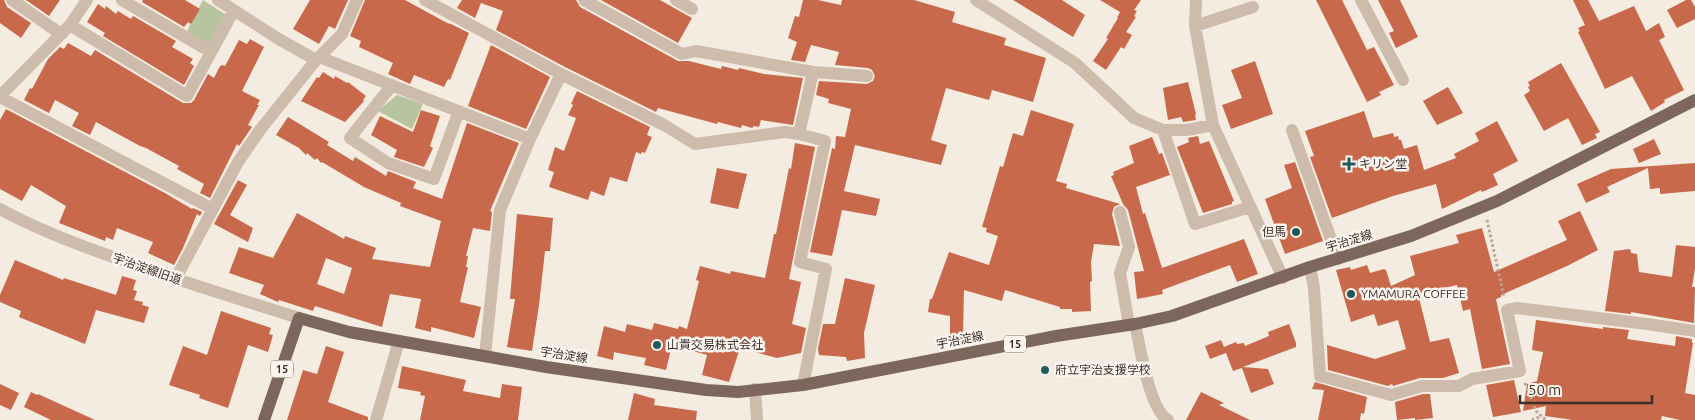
<svg xmlns="http://www.w3.org/2000/svg" width="1695" height="420" font-family="Ubuntu,'Noto Sans JP',sans-serif">
<rect width="100%" height="100%" fill="#f4ebe1"/>
<path fill="#b8c4a0" d="M203 0 228 16 210 46 186 33Z
M397 95 423 104 412 129 378 111Z"/>
<path fill="#c8694b" fill-rule="evenodd" d="M0 0H4L7 7 31 23 21 38 0 23Z
M26 0H60L49 16Z
M143 0H185L200 9 191 24 188 22 184 27 142 2Z
M310 0H348L335 29 329 26 319 44 293 29Z
M365 0H405L449 24V23L469 33 450 80 448 79 444 87 414 75 410 84 388 74 393 63 359 47 361 41 350 36Z
M462 0H576L580 7 678 61H689L721 69 722 66 738 70 739 68 764 74 803 78 793 125 761 120 759 127 754 126 752 128 742 125 741 128 718 122 717 124 658 108 656 112 565 67 496 30 503 11 481 3 475 18 457 8Z
M601 0H660L692 18 678 43Z
M803 0H818L841 5 842 0H914L955 12 952 22 1006 38 1004 45 1046 58 1033 102 992 90 989 100 946 88 931 140 947 145 941 165 855 145 844 191 880 199 876 216 842 210 832 256 810 252 832 148 835 149 836 136 845 137 851 109 828 103 829 99 816 95 819 81 867 84 873 81 875 76 872 70 868 68 835 65 839 52 811 45 805 62 791 60 797 42 788 38 795 16 799 17Z
M1013 0H1062L1085 15 1073 37Z
M1100 0H1141L1134 10 1137 11 1134 16 1136 17 1126 32 1132 35 1124 49 1121 47 1106 70 1093 61 1108 39 1106 38 1118 18H1117L1120 12Z
M1316 0H1342L1367 50 1374 47 1394 85 1379 92 1381 95 1367 102Z
M1378 0H1400L1418 37 1396 48 1389 33 1394 31Z
M1573 0H1588L1599 21 1634 6 1646 31 1659 23 1665 37 1659 40 1684 90 1664 100 1665 102 1651 111 1632 76 1605 89 1578 32 1580 31 1578 28 1585 25Z
M1686 0H1691L1695 7V19L1677 28 1667 10Z
M98 4 105 9 106 6 116 14 118 11 131 19 133 16 176 41 172 47 193 59 190 63 194 66 184 85 103 36 105 33 87 22Z
M250 39 264 47 242 91 260 100 257 105H259L248 125 252 127 239 146 237 144 210 198 200 193 204 184 177 169 179 166 146 148 140 146 96 122 90 135 72 126 79 113 55 100 49 113 24 100 30 88 32 89 48 59 60 47 64 49 68 43 91 56 95 50 183 103H191L194 100 208 74 214 78 220 66 223 65 225 66 239 40 247 44Z
M491 45 550 77 526 129 468 106Z
M1255 61 1273 114 1231 129 1222 105 1242 98 1231 70Z
M1561 63 1600 132 1595 134 1597 138 1582 145 1568 118 1544 131 1524 95 1530 91 1528 87 1530 86 1528 82Z
M323 72 334 79 335 76 347 83 348 82 366 96 363 100 364 101 345 122 301 101 317 77 319 78Z
M1188 82 1196 114 1195 115 1196 120 1183 122 1181 117 1168 120 1163 88Z
M1448 87 1463 113 1437 125 1423 101Z
M577 91 650 127 647 135 652 137 645 153 642 152 641 154 636 152 627 182 610 177 604 196 591 191 588 200 549 187 554 172 548 170 555 147 564 151 576 118 568 115 573 105 571 104Z
M6 109 165 193 192 209 193 208 202 212 200 216 197 214 183 248 174 265 148 253 153 242 117 228 113 240 106 237 105 241 59 223 66 206 31 185 22 201 0 189V120Z
M421 110 440 116 430 146 433 148 424 167 394 157 397 150 371 135 380 116 413 132Z
M1031 110 1074 124 1056 181 1067 184 1066 188 1120 204 1114 207 1112 214 1120 246 1094 244 1091 262 1092 281 1090 282 1091 311 1072 312V309H1060V307L1005 290 1002 301 964 290 963 335 950 338V316L928 312 930 299H932L949 252 989 265 998 236 986 232 987 228 982 227 1000 166 1003 167 1013 133 1023 136Z
M1364 111 1373 138 1393 133 1394 137 1398 136 1399 140H1401L1404 149 1417 145 1424 170 1456 158 1454 154 1479 141 1475 133 1497 121 1518 161 1493 174 1498 185 1482 192 1481 190 1442 209 1436 184 1393 196 1332 218 1310 157 1314 156 1305 131Z
M288 117 329 142 327 145 353 161 355 157 386 176 388 171 416 182 413 188 442 199 467 123 519 143 490 211 492 212 490 231 473 228 466 256H468L466 267H468L460 302 481 307 474 338 431 327V332L415 328 421 299 390 294 382 327 315 306 313 311 279 300 278 302 260 294 264 285 229 273 239 247 273 258 297 213 344 239 345 236 376 248 372 259 430 267 441 221 400 206 401 203 364 187 322 162 321 163 317 158 315 160 307 153 306 155 299 148 276 135ZM326 258 352 268 344 294 317 284Z
M1198 136 1200 144 1209 141 1234 201 1232 202V204L1203 213 1177 147 1189 142 1188 138Z
M1152 137 1159 154 1162 153 1170 175 1136 187 1143 214 1145 213 1162 268 1244 239 1258 274 1237 282 1230 265 1162 290 1163 294 1137 299 1134 272 1144 271 1128 210 1123 204 1111 176 1114 175 1113 172 1134 163 1129 146Z
M1654 139 1661 154 1639 163 1633 149Z
M795 143 815 147 789 279 801 282 792 324 806 328 801 353 777 358 740 348 729 382 702 375 707 355 672 345 666 370 644 365 646 358 618 353 614 352 613 360 597 356 604 326 625 332 627 324 652 330 654 323 678 329 679 326 687 329 699 281 696 280 700 266 730 274 731 271 765 278 774 234H776L789 168 791 169Z
M1295 162 1323 241 1285 254 1265 199 1292 188 1284 165Z
M1695 163V191L1660 194V188L1650 189 1648 168 1607 187 1610 192 1586 203 1577 184 1611 169Z
M717 168 747 174 738 209 710 203Z
M238 180 247 185 230 215 253 228 248 242 214 224Z
M1580 211 1598 250 1567 266 1501 295V297L1496 299 1510 364 1482 369 1470 309 1463 311 1457 285 1418 294 1430 342 1449 338 1459 373 1443 378H1420L1393 386 1392 384 1388 386 1328 370 1327 345 1375 359 1406 349 1398 320 1378 326 1374 314 1351 322 1336 270 1350 267 1351 270 1367 265 1370 273 1384 269 1386 270 1391 286 1415 275 1410 256 1459 243 1456 235 1482 228 1494 272 1567 240 1558 221Z
M517 214 553 218 550 251H545L539 305 532 351 507 347 515 299H510Z
M1676 245 1695 247V268L1692 287H1695L1694 323 1631 312V314L1605 311 1614 251 1630 249 1631 253 1637 254 1639 272 1672 277Z
M15 260 63 280 64 278 116 295 122 276 136 280 133 290 137 291 134 300 143 302 142 305 149 307 144 323 96 310 85 344 19 317 21 311 0 302V295Z
M845 278 875 285 864 333 865 358 847 361 846 357 819 355 818 349 823 324H835Z
M221 311 271 328 269 334 273 335 268 352 248 345 228 408 199 398 200 395 169 385 183 346 207 355Z
M1536 320 1603 329V327L1629 330 1627 339 1675 346 1676 336 1692 339V343H1693L1685 393 1695 395V420H1680L1662 416 1661 420H1573L1545 416 1546 406 1523 411 1527 384 1537 381 1543 352 1532 350Z
M1289 324 1296 343V347L1243 367 1268 369 1274 384 1251 393 1242 368 1233 371 1226 353 1210 359 1205 346 1221 340 1224 347 1236 342 1237 344 1244 343 1245 346 1269 336 1268 332Z
M326 346 344 352 328 402 368 417V420H287L303 370 317 374Z
M402 366 466 380 463 391 500 398 502 384 522 387 518 420H420L425 396 420 395 421 392 398 388Z
M1514 380 1521 412 1493 417 1486 385Z
M1315 382 1367 397 1364 414 1361 413 1360 420H1318L1324 390 1312 389Z
M0 384 19 393 11 410 0 405Z
M31 392 37 395 38 394 95 420H51L24 407Z
M1201 392 1224 403 1219 405 1250 420H1186Z
M634 393 655 399 654 405 697 411 696 420H628Z
M1423 394H1430L1433 418 1415 420V418L1397 420 1395 402Z"/>
<g fill="none" stroke-linecap="round" stroke-linejoin="round">
<path stroke="#b9a596" stroke-width="3" stroke-dasharray="2.5 2.5" stroke-linecap="butt" d="M1487 220 1504 297
M1525 383 1536 411 1546 420
M1532 420 1542 416"/>
<path stroke="#cdbbac" stroke-width="12" d="M12 0 61 34
M122 0 211 52
M218 0 277 38 316 60
M425 0 561 74 664 125 695 144 785 132 799 134 813 72
M584 0 682 54 696 51 813 72 867 76
M676 0 692 9
M976 0 1075 63 1134 118 1163 130H1187L1213 125
M1196 0 1195 26 1213 125 1283 278
M1361 0 1403 80
M70 25 187 96 234 10
M1195 26 1253 7
M319 57 530 139
M392 85 350 138 388 163 434 179 459 111
M0 96 70 25 87 0
M0 97 213 209
M1163 130 1195 224 1250 207
M1292 130 1338 259
M799 134 825 141 800 262 826 269 803 385
M0 209C38 230 78 245 119 259 178 281 239 299 299 318
M1120 212 1129 247 1120 273 1129 325
M1310 267 1314 288 1320 376 1391 395 1422 386H1459L1472 379 1520 371 1507 310 1517 308 1647 324 1695 331
M175 280 238 162 260 130 316 60 342 34 357 0
M1135 324C1140 346 1149 409 1168 420
M485 356 500 210 530 139 561 74
M755 389 757 420
M376 420 399 341"/>
<path stroke="#7d675c" stroke-width="12" d="M264 420 299 318 349 332 399 341 546 367 706 390 738 392 803 385 1056 336 1135 324 1172 316 1310 267 1411 236 1497 201 1695 100"/>
</g>
<g fill="#1f5a5e" stroke="#fbf5ee" stroke-width="2">
<path d="M1346.5 156.5h5v5h5v5h-5v5h-5v-5h-5v-5h5z"/>
<circle cx="1296" cy="232" r="5"/>
<circle cx="1351" cy="294" r="5"/>
<circle cx="657" cy="345" r="5"/>
<circle cx="1045" cy="370" r="5"/>
</g>
<g text-anchor="middle" stroke-width="5" stroke-linejoin="round" paint-order="stroke">
<g fill="#fbf5ee" stroke="#756b66" stroke-width="1">
<rect x="1004" y="335.5" width="22" height="17" rx="4"/>
<rect x="271" y="360.5" width="22" height="17" rx="4"/>
</g>
<g font-size="11" font-weight="bold" fill="#3b302b">
<text x="1015" y="348">15</text>
<text x="282" y="373">15</text>
</g>
<g font-size="12" fill="#3b302b" stroke="#fbf5ee" text-anchor="start">
<text x="1359" y="168">キリン堂</text>
<text x="1286" y="236" text-anchor="end">但馬</text>
<text x="1361" y="298">YMAMURA COFFEE</text>
<text x="667" y="349">山貴交易株式会社</text>
<text x="1055" y="374">府立宇治支援学校</text>
</g>
<g font-size="12" fill="#3b302b" stroke="#fbf5ee">
<text transform="translate(1349 241) rotate(-17)" y="4">宇治淀線</text>
<text transform="translate(147 269) rotate(19)" y="4">宇治淀線旧道</text>
<text transform="translate(960 340) rotate(-11)" y="4">宇治淀線</text>
<text transform="translate(564 355) rotate(9)" y="4">宇治淀線</text>
</g>
</g>
<path d="M1520 395v8h132v-8" fill="none" stroke="#3b302b" stroke-width="2.5"/>
<text x="1528" y="395" font-size="15" fill="#3b302b" stroke="#fbf5ee" stroke-width="4" paint-order="stroke">50 m</text>
</svg>
